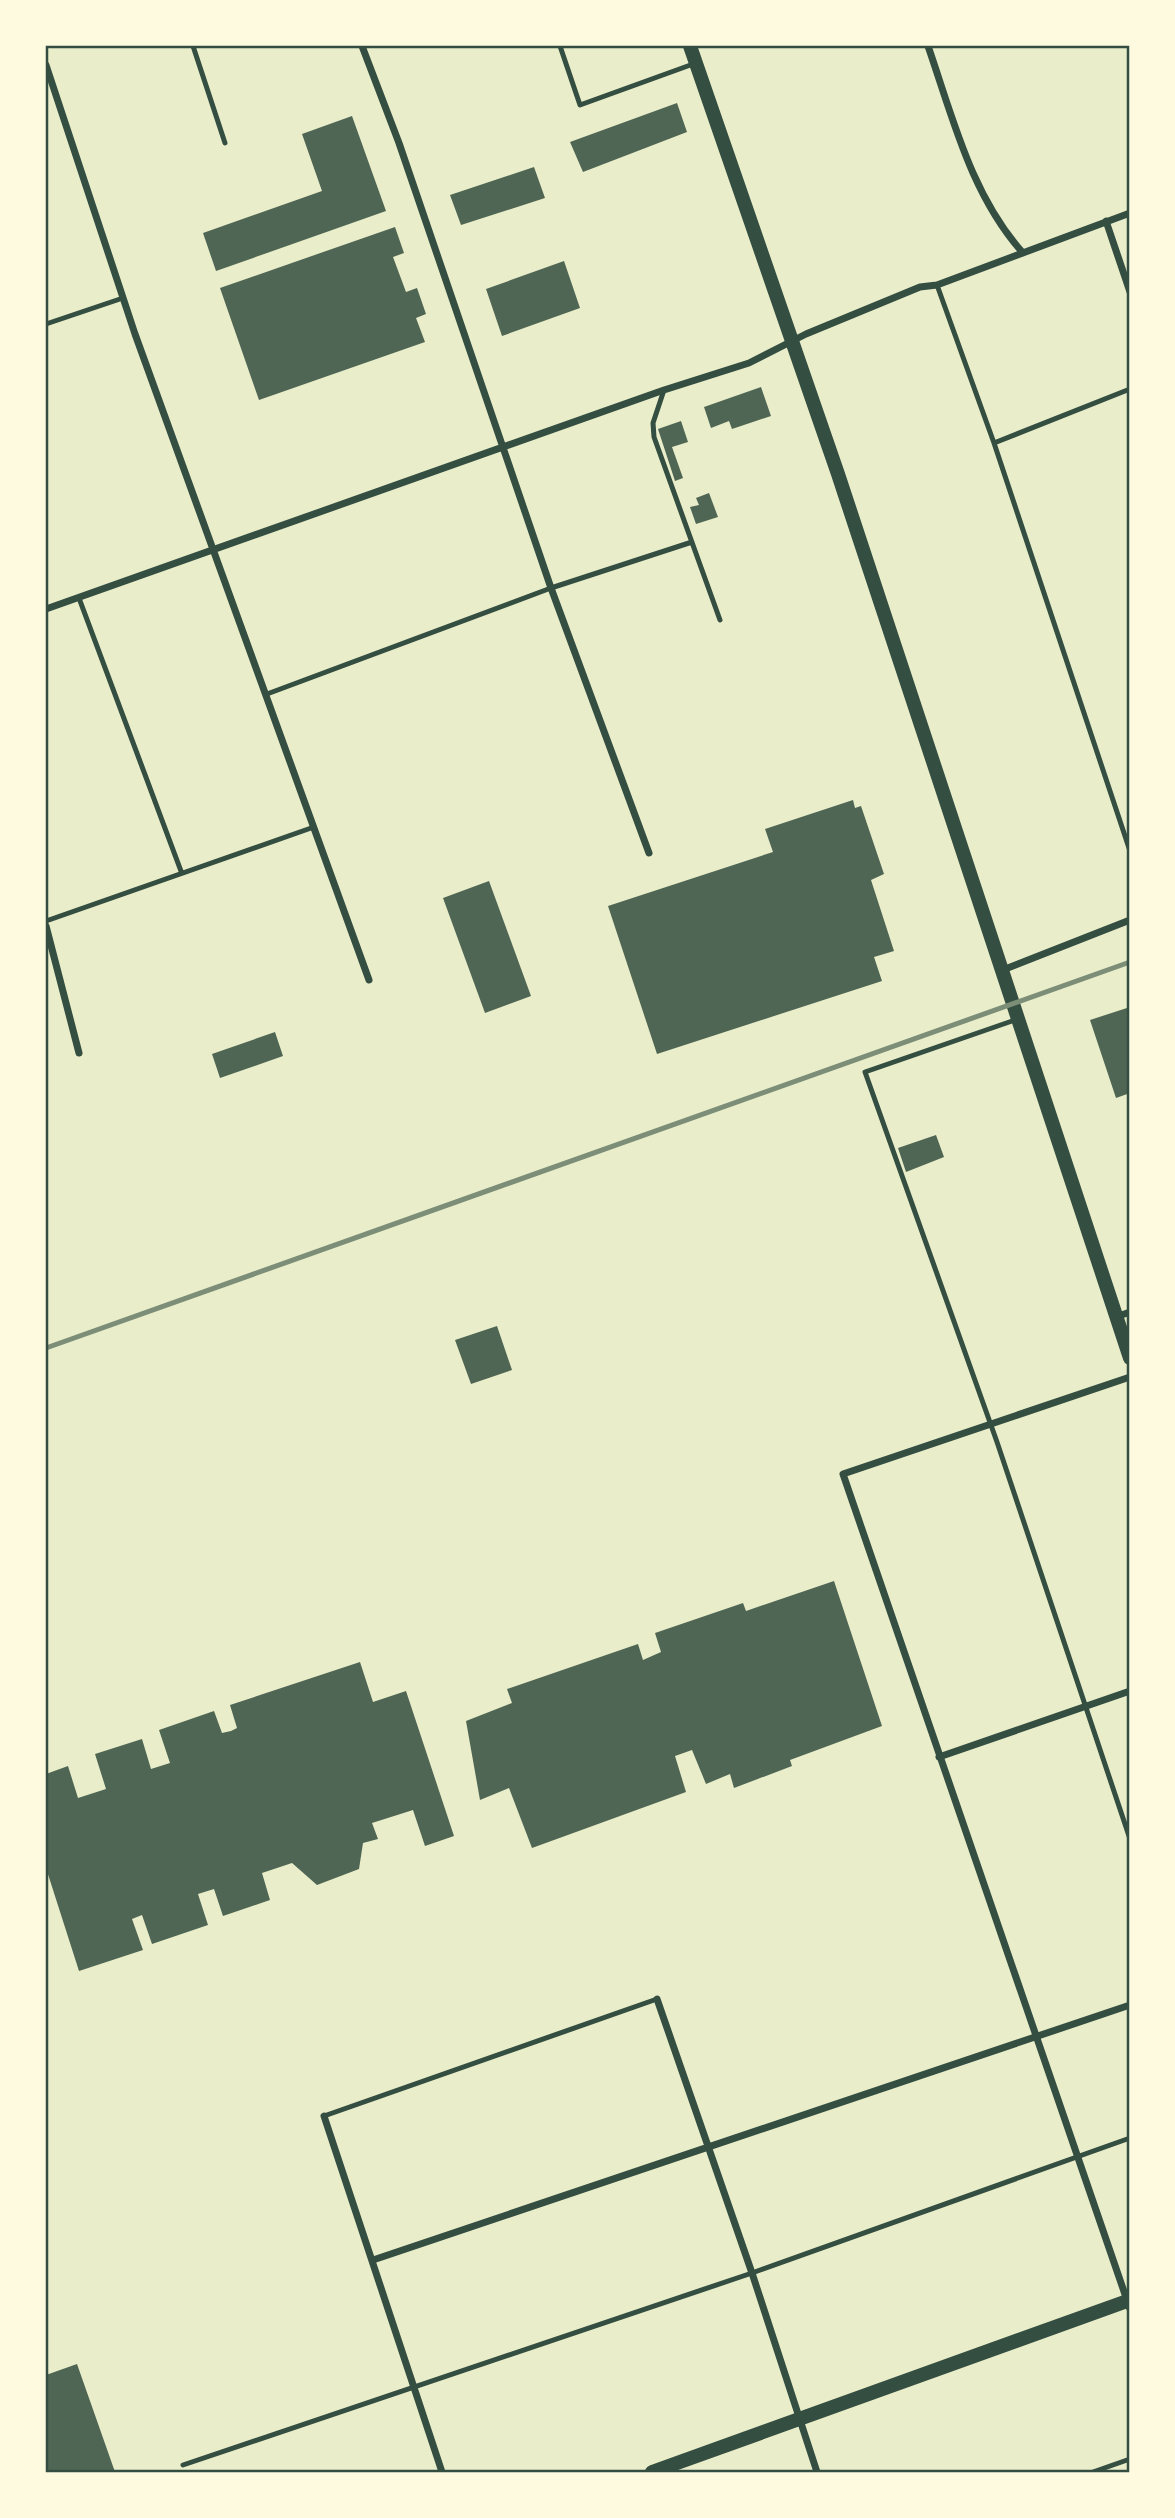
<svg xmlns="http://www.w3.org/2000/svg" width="1175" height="2518" font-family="'Libre Baskerville',serif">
<rect width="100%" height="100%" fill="#e9edc9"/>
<path fill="#4f6655" d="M677 103 687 132 583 172 570 142Z
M352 116 386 211 216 271 203 233 322 191 302 134Z
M534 167 545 198 461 225 450 195Z
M395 227 404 253 393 257 406 292 417 288 426 314 416 318 425 342 259 400 220 288Z
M564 261 580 308 502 336 486 289Z
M761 387 771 416 732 429 729 421 711 428 704 407Z
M681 421 688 442 672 447 683 478 675 481 658 429Z
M709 493 718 517 696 524 690 507 699 505 696 498Z
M853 800 855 808 861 806 884 874 871 880 894 951 874 957 882 981 657 1054 608 906 773 852 765 829Z
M489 881 531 996 485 1013 443 898Z
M1130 1007V1093L1116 1098 1090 1020Z
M275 1032 283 1056 220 1078 212 1054Z
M936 1135 944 1157 906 1172 898 1148Z
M497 1326 512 1370 471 1384 455 1340Z
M834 1581 882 1726 790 1760 792 1766 734 1788 730 1774 706 1784 692 1750 675 1756 686 1792 532 1848 509 1788 480 1800 466 1721 512 1703 507 1689 638 1644 643 1660 661 1652 655 1633 743 1603 746 1611Z
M360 1662 373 1702 406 1691 454 1836 425 1846 413 1810 372 1823 378 1839 363 1843 359 1869 317 1885 292 1863 262 1873 270 1900 223 1916 214 1889 198 1894 208 1925 152 1944 142 1915 132 1919 143 1950 79 1971 46 1868V1774L68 1766 78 1798 106 1789 95 1754 142 1739 151 1769 170 1763 159 1730 214 1711 222 1733 231 1731 237 1728 230 1705Z
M77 2364 115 2472H46V2375Z"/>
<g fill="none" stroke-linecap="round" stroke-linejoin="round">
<path stroke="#344e41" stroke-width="5" d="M193 46 225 143
M560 46 580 105 696 63
M937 285 994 443 1130 389
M46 324 123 298
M664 390 653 423 654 437 720 620
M994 443 1130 851
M79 598 181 871
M267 694 551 588 692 542
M46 921 314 827
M1015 1020 865 1072 997 1442 1130 1839
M324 2116 657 1999
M183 2465 752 2273 1130 2138
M1093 2472 1130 2459"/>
<path stroke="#344e41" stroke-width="7" d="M362 46 399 143 551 588 649 853
M928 46C953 118 971 195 1023 253
M46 65 135 334 369 980
M1106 221 1130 292
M46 609 664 390 749 363 806 334 920 287 937 285 1130 213
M46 926 79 1053
M1000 971 1130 920
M1116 1317 1130 1312
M1130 1377 843 1474 1130 2309
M939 1757 1130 1691
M657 1999 752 2273 817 2472
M324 2116 442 2472
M373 2260 1130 2005"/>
<path stroke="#344e41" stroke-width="14" d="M690 46 838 474 1130 1358
M652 2472 1130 2300"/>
<path stroke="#7c8e77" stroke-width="5" d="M46 1348 1130 962"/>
</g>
<rect width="1175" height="2518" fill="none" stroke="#fefae0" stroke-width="94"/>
<rect x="47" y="47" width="1081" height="2424" fill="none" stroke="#344e41" stroke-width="2.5"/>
</svg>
